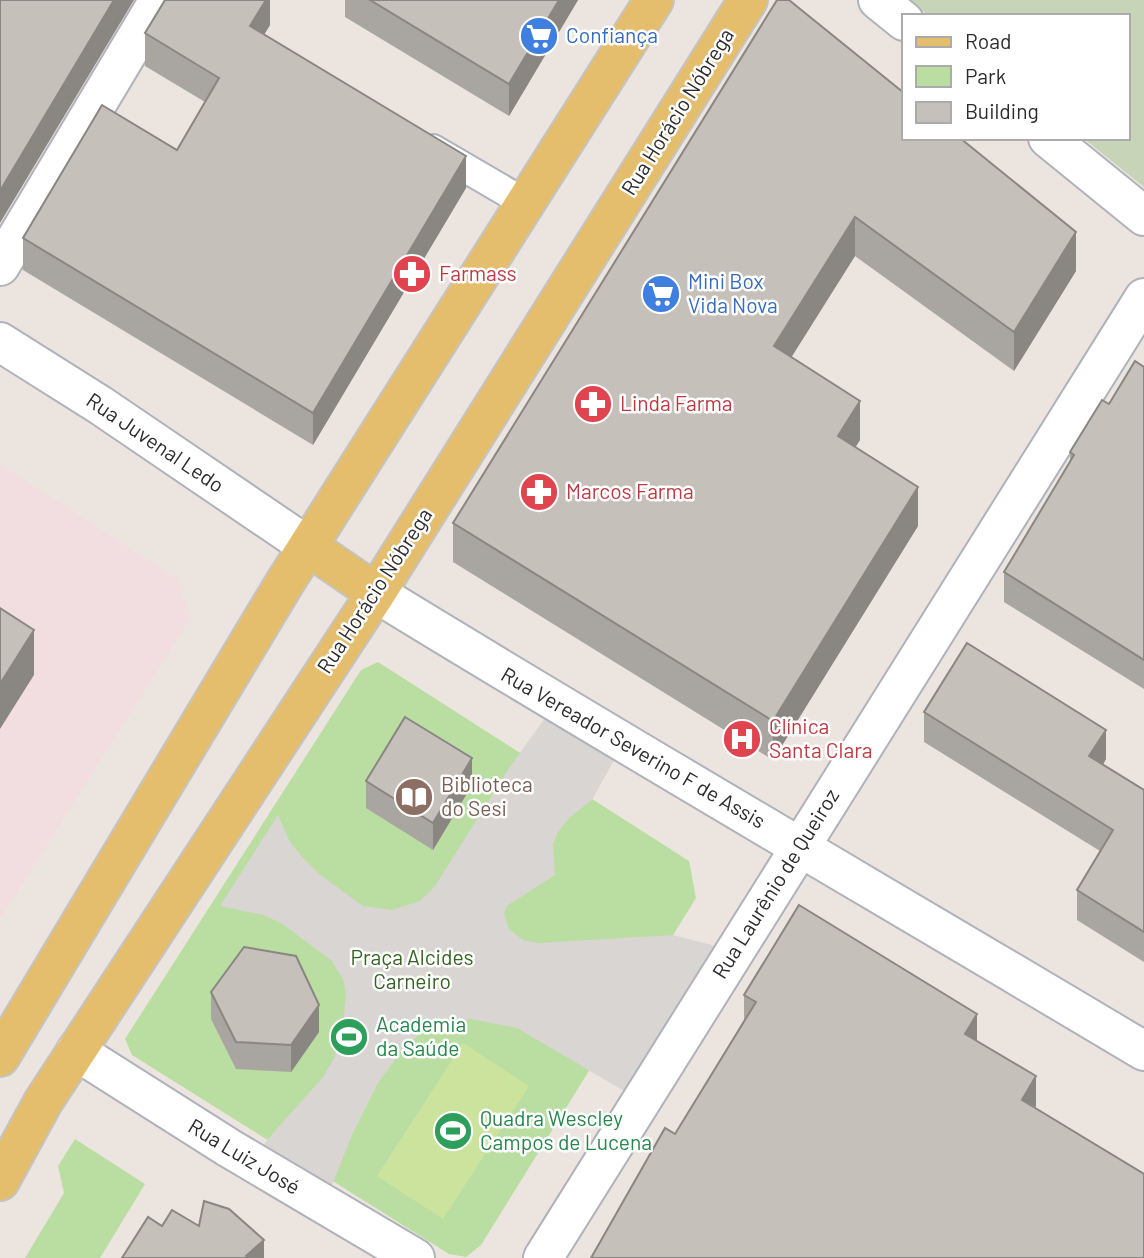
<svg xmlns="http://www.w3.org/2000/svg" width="1144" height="1258" font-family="Barlow,sans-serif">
<rect width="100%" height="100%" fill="#ece5df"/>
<path fill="#f2dee0" d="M0 464 177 579 190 619 0 919Z"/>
<path fill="#badda1" d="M378 662 689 861 696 898 481 1245 466 1257 449 1254 132 1055 125 1039 361 670Z
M75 1139 145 1184 100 1258H25L64 1193 58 1166Z"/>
<path fill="#c8d4b8" d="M909 0H1144V187L1083 138H1128V16H929Z"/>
<path fill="#cce39e" d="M463 1043 529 1086 443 1219 377 1176Z"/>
<path fill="#d8d5d2" d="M555 704 623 744 592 800 570 817 558 832 553 844 555 875 507 906 504 914 509 929 523 940 539 943 673 935 735 951 641 1101 517 1028 471 1019 446 1021 425 1030 405 1046 378 1083 352 1135 324 1205 253 1162 268 1139 323 1077 335 1056 343 1027 346 994 344 981 332 961 281 923 263 915 220 906 278 815 290 842 303 858 319 874 363 906 392 910 420 901 435 886 510 767Z"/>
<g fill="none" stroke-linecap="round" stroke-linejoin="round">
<g stroke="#b0b2bb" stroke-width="32">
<path id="service" d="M433 149 527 204"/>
</g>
<g stroke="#b0b2bb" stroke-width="42">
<path id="pedestrian" d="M0 266 159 0"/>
</g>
<g stroke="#b0b2bb" stroke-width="42">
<path id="minor" d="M878 0 904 21
M1048 138 1144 216
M376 593C630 749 888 898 1144 1051
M76 1051 229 1148 415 1258
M543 1258 1144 298"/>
</g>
<g stroke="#b0b2bb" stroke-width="42">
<path id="secondary" d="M0 342 100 405 309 547"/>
</g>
<g stroke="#c4c4c4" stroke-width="42">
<path id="primary" d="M309 547 376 593
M0 1057 284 584 654 0
M0 1181 43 1102 376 593 748 0"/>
</g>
<use href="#service" stroke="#fff" stroke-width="28"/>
<use href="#pedestrian" stroke="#fff" stroke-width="38"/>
<use href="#minor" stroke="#fff" stroke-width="38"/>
<use href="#secondary" stroke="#fff" stroke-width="38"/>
<use href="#primary" stroke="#e4be6c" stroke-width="38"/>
</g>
<path fill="#a9a5a0" d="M270 0V25L264 34 466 188 313 445 23 270V238L177 150 205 102 145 66V33Z
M345 0H578L509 116 345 17Z
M777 0 1076 271 1014 371 855 256 791 357 860 440 855 447 918 526 773 760 453 562V523Z
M1144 367V689L1004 602V572L1070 463V452L1109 404Z
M924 712 1106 759 1103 765 1144 790V962L1077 920V890L1100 851 924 742Z
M366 781 472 785 433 850 366 808Z
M211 992 319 1032 291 1072 236 1069 211 1019Z
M744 995 977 1041 1036 1108 675 1134 744 1020Z"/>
<path fill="#8a8682" d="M114 0H134L0 223V191Z
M266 0H270V25L250 58V26Z
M559 0H578L509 116V84Z
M466 156V188L313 445V413Z
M855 217V256L774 385V346Z
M1076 232V271L1014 371V332Z
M860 401V440L838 475V436Z
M918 487V526L773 760V721Z
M34 630V675L0 729V684Z
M1106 730V759L1089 786V756Z
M472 758V785L433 850V823Z
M319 1005V1032L291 1072V1045Z
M977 1014V1045L965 1034Z
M1036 1076V1107L1022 1100Z
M264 1240V1258H246V1256Z"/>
<path fill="#c5c0ba" stroke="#8a8682" stroke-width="2" d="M0 0H114L0 191Z
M165 0H266L250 26 466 156 313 413 23 238 102 105 177 150 219 78 145 33Z
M370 0H559L509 84Z
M777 0H789L904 93V138H960L1076 232 1014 332 855 217 774 346 860 401 838 436 918 487 773 721 453 523Z
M1135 361 1144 367V660L1004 572 1074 455 1070 452 1102 400 1109 404Z
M0 608 34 630 0 684Z
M967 643 1106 730 1089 756 1144 790V932L1077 890 1113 830 924 712Z
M405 717 472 758 433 823 366 781Z
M799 905 977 1014 965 1034 1036 1076 1022 1100 1144 1174V1258H591L665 1128 675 1134 756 1002 744 995Z
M244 947 296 956 319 1005 291 1045 236 1042 211 992Z
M204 1201 229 1209 264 1240 246 1256 249 1258H122L148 1217 162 1226 172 1210 199 1226Z"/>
<defs>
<g id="supermarket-disc" transform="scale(2.0125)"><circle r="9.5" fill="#3f7fe0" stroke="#fff"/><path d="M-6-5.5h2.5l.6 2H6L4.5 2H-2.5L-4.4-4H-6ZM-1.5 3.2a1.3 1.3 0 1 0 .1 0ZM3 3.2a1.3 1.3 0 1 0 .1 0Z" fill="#fff"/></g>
<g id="pharmacy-disc" transform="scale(2.0125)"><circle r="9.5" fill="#e0444e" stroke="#fff"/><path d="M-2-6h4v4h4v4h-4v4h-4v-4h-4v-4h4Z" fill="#fff"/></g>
<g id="hospital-disc" transform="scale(2.0125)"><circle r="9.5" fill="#e0444e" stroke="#fff"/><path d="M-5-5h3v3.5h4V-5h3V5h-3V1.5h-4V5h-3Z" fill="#fff"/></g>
<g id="library-disc" transform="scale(2.0125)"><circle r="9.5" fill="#8d6e63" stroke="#fff"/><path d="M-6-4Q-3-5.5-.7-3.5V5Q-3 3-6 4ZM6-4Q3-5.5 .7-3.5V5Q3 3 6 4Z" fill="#fff"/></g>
<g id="stadium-disc" transform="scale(2.0125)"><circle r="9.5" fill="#2e9e5b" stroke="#fff"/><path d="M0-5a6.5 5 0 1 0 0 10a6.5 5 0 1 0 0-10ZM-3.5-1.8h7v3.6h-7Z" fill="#fff"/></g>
</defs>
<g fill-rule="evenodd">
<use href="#supermarket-disc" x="539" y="36"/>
<use href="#pharmacy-disc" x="412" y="274"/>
<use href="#supermarket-disc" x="661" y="294"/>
<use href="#pharmacy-disc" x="593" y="404"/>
<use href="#pharmacy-disc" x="539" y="492"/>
<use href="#hospital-disc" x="742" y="739"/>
<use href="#library-disc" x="414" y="797"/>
<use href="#stadium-disc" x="349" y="1037"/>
<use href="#stadium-disc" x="453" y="1131"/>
</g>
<g text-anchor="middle" stroke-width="5" stroke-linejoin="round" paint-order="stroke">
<g font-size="21" fill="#366cbe" stroke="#fff" text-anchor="start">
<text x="566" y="43">Confiança</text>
<text x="688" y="289">Mini Box<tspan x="688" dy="24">Vida Nova</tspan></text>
</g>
<g font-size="21" fill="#2c2c2c" stroke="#fff">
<text transform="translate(678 112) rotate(-58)" y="7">Rua Horácio Nóbrega</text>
<text transform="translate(155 443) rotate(34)" y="7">Rua Juvenal Ledo</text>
<text transform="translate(375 591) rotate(-57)" y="7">Rua Horácio Nóbrega</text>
<text transform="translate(633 748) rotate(30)" y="7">Rua Vereador Severino F de Assis</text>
<text transform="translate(776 884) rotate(-58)" y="7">Rua Laurênio de Queiroz</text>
<text transform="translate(244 1157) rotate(31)" y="7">Rua Luiz José</text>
</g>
<g font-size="21" fill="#be3a42" stroke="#fff" text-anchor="start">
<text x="439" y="281">Farmass</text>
<text x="620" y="411">Linda Farma</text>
<text x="566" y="499">Marcos Farma</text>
<text x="769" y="734">Clínica<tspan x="769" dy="24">Santa Clara</tspan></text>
</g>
<g font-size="21" fill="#785e54" stroke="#fff" text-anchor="start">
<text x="441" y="792">Biblioteca<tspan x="441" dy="24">do Sesi</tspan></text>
</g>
<g font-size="21" fill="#346321" stroke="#fff">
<text x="412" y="965">Praça Alcides<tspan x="412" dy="24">Carneiro</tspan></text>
</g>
<g font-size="21" fill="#27864d" stroke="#fff" text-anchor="start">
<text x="376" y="1032">Academia<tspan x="376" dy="24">da Saúde</tspan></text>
<text x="480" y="1126">Quadra Wescley<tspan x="480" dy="24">Campos de Lucena</tspan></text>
</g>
</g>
<rect x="902" y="14" width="228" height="126" fill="#ffffff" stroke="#ababab" stroke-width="2"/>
<rect x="916" y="37" width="35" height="10" fill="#e4be6c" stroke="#ababab" stroke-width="2"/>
<text x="965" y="49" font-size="21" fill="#2c2c2c">Road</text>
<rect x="916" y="66" width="35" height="21" fill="#badda1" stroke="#ababab" stroke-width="2"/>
<text x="965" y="84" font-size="21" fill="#2c2c2c">Park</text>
<rect x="916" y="102" width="35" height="21" fill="#c5c0ba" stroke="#ababab" stroke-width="2"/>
<text x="965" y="119" font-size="21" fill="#2c2c2c">Building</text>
</svg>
